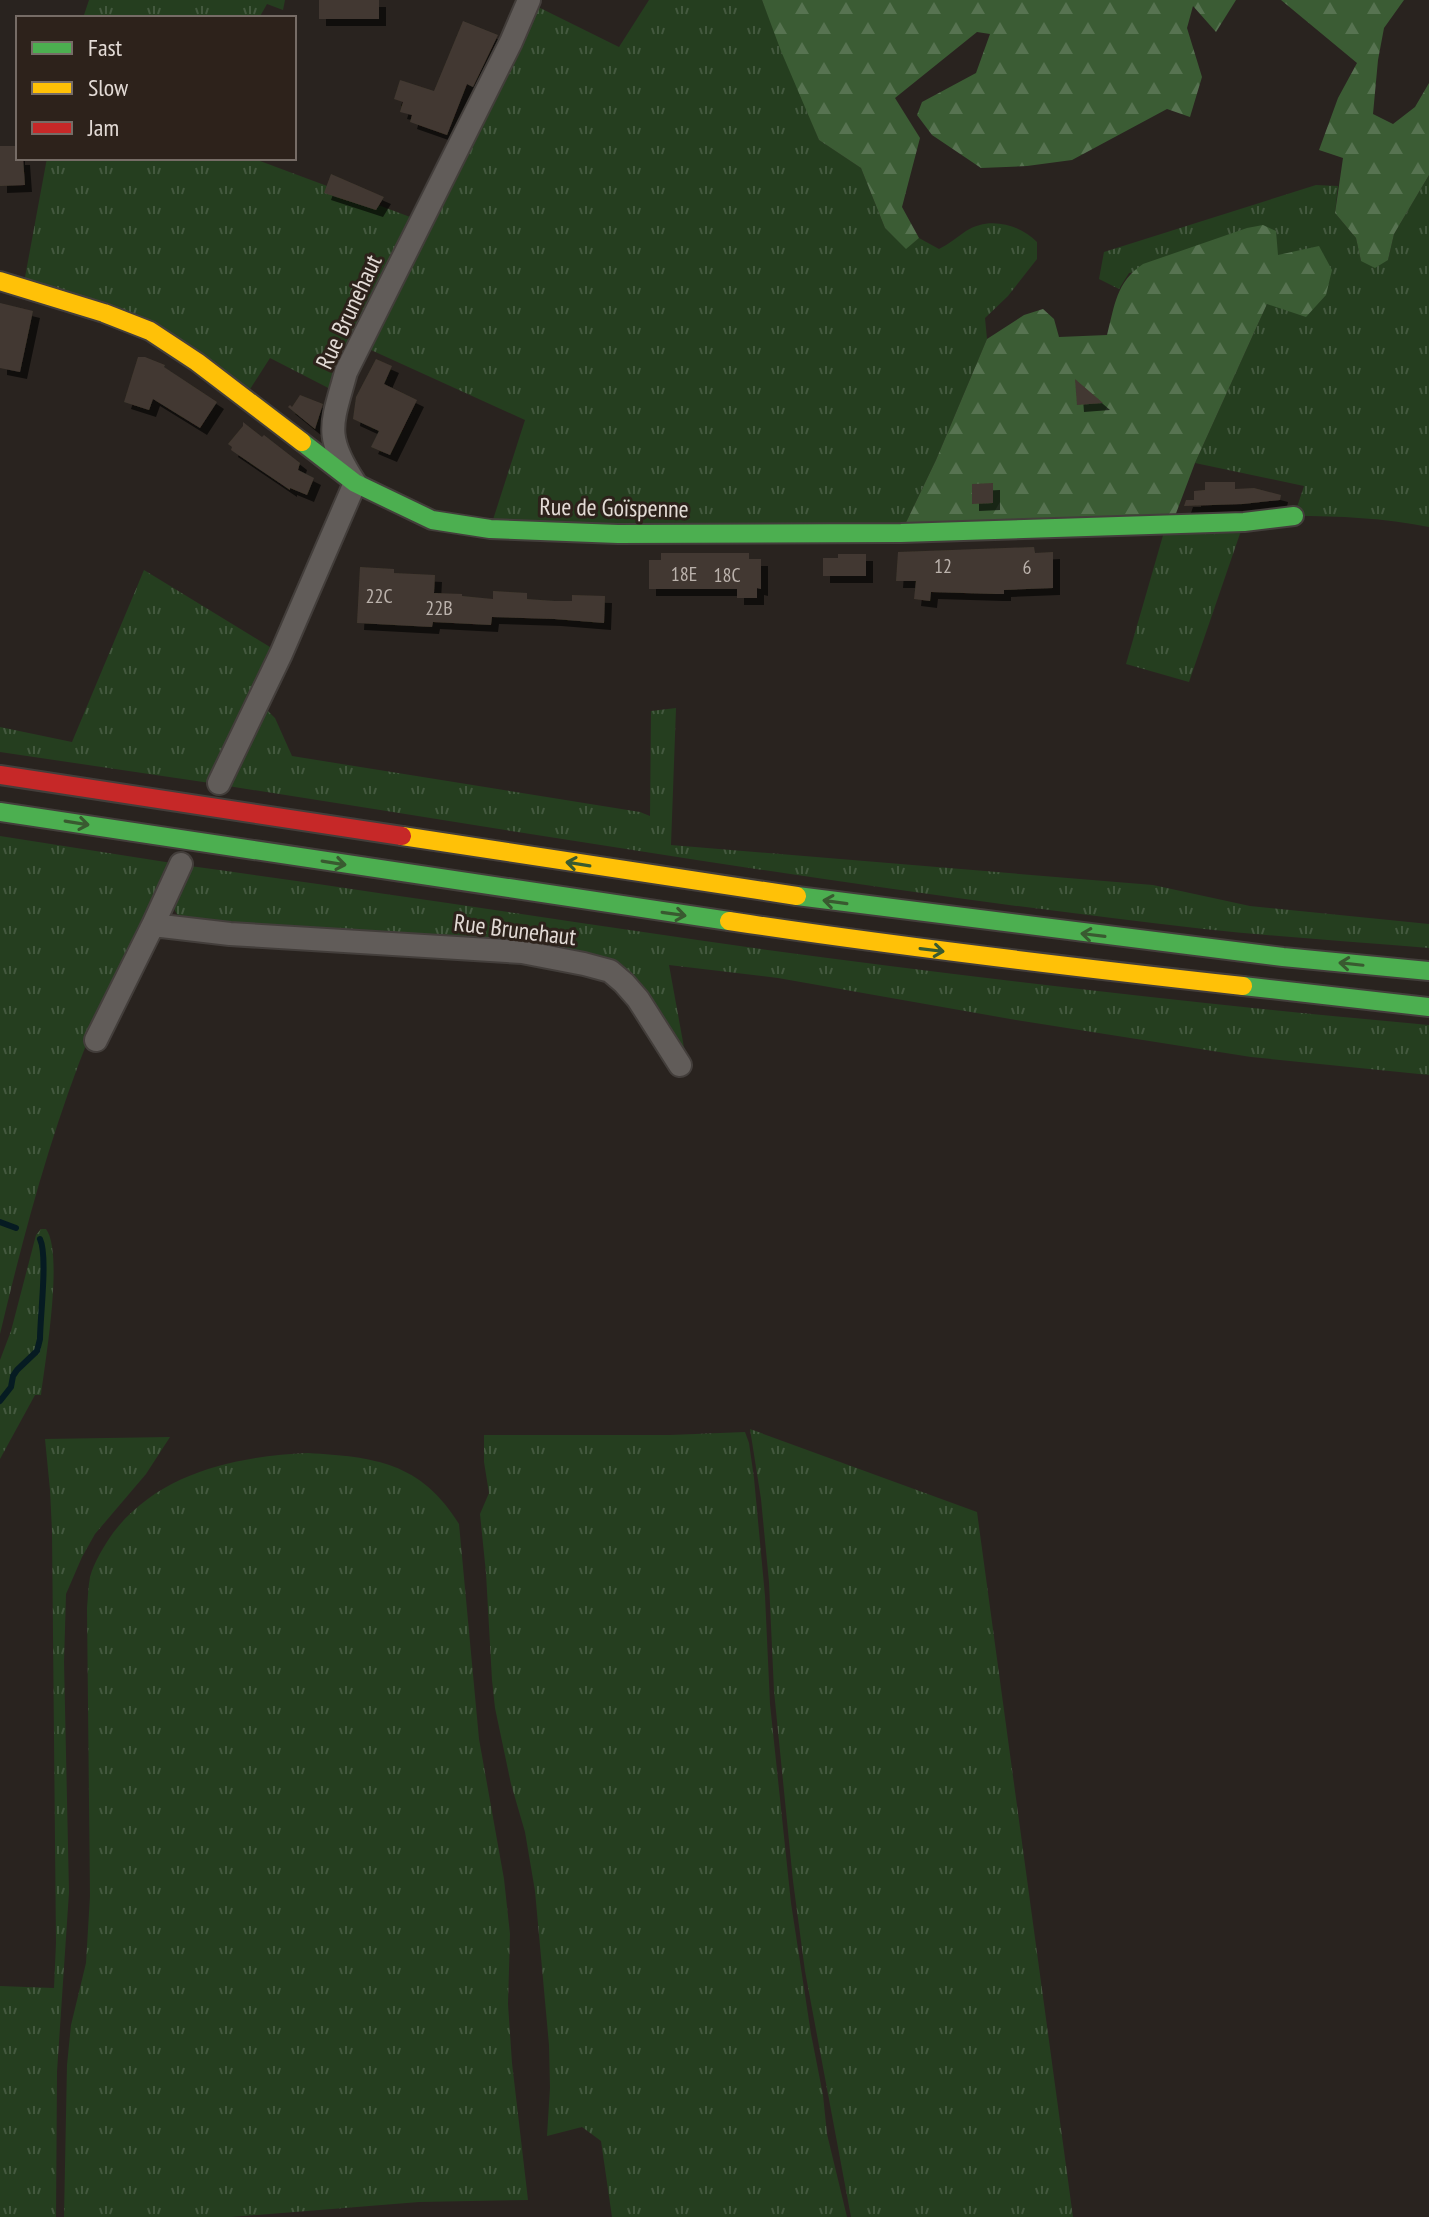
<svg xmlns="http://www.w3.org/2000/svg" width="1429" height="2217" font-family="'PT Sans Narrow',sans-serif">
<defs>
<pattern id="grass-tufts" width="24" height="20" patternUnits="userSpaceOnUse" patternTransform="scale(2)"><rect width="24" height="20" fill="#253e1f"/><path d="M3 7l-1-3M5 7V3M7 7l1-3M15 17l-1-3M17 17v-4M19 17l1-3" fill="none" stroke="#44593f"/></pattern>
<pattern id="forest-firs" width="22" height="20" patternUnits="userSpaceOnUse" patternTransform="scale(2)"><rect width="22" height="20" fill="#3b5c34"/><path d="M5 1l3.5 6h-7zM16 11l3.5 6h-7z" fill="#577351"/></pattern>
<filter id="shadow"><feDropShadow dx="7" dy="7" stdDeviation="0" flood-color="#0009"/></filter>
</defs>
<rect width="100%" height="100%" fill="#29231f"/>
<path fill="url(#grass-tufts)" d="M89 0H285L283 10 267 4 259 18H83Z
M649 0H762L819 140 861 168 885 228 906 248 919 238 939 249C949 244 957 237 966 231 989 216 1019 224 1037 242V259L1008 296 985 318 987 339 936 460 901 533 490 529 525 420 360 345 340 394 270 358 245 397 197 362 23 288 47 158H252L421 221 528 2 619 47Z
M1429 175V527C1384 518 1340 516 1294 516L1304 486 1195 463 1267 304 1277 256 1129 273 1119 289 1099 279 1104 252 1316 185 1338 186 1335 213 1356 238 1361 261 1388 260 1394 234Z
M1244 522 1189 682 1126 664 1166 525Z
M144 570 275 650 210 783 0 752V727L72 742Z
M265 708 275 718 292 756 640 812 650 816 651 711 676 708 671 845 1153 885 1250 906 1429 924V948C1354 942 1279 937 1204 929 877 892 552 837 228 786Z
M0 836 172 863C154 900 137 937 119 974 109 994 98 1014 90 1035 51 1132 24 1233 0 1334Z
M190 866C380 892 571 922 761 949 983 979 1206 1005 1429 1025V1075L1251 1057 1016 1020 778 978 669 965 687 1064 641 990 537 945 180 919 174 909 172 902Z
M41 1229H46C64 1253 45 1362 41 1395H35L0 1459V1360L11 1331 36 1235Z
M750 1429 977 1512 1073 2217H851L805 1971 793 1881 774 1691 769 1582 761 1499Z
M745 1432 749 1443 754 1478 765 1596 770 1704 791 1903 811 2034 823 2095 827 2134 847 2217H612L601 2141 582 2127 547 2136 550 2088 549 2045 535 1891 525 1832 511 1784 495 1708 492 1680 486 1573 480 1514 489 1493 484 1462V1435H670Z
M170 1437 146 1474 95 1534 82 1557 66 1594 64 1662 69 1892 57 2072 56 2217H0V1986L54 1988 56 1943 52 1531 50 1490 45 1439Z
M308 1453C374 1457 421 1462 459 1524L479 1739 504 1879 510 1934 508 2004 512 2063 528 2200 419 2202 231 2217H64L67 2065 71 2025 86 1963 90 1896 87 1608C88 1598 88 1587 90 1577 94 1562 104 1546 113 1533 159 1472 237 1456 308 1453Z"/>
<path fill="url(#forest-firs)" d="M762 0H1236L1216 32 1193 6 1187 28 1202 77 1190 117 1167 109 1072 160 1027 166 981 168 932 135 917 115 922 102 976 73 990 34 977 32 895 98 920 138 902 207 919 238 906 249 885 228 861 168 819 140 781 51Z
M1281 0H1404L1384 28 1378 60 1373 114 1393 124 1415 107 1429 83V175L1394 234 1388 260 1375 268 1361 261 1356 238 1335 213 1343 158 1319 150 1338 98 1357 63Z
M1263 225 1276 231 1278 255 1319 246 1332 270 1326 295 1306 317 1267 304 1195 463 1172 524 901 533 936 460 987 339 1024 315 1043 309 1054 319 1059 337 1107 335C1115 305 1116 282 1143 264L1247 228Z"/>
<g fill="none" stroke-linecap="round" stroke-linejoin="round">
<path stroke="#061b22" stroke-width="6" d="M0 1222 16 1228
M0 1401 11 1387 13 1376 17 1370 37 1351 40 1339C40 1317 48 1256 40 1239"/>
</g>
<path fill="#423930" filter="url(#shadow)" d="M319 0H379V19H319Z
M463 21 498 35 473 87 467 84 447 135 410 122 412 115 400 112 403 102 394 99 400 80 434 91Z
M0 146H18V158H23L25 185 0 186Z
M331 174 384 197 376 210 324 193Z
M0 303 33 311 20 372 0 368Z
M138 357H145L165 365 164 367 217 402 200 428 153 399 149 410 124 402Z
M376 359 392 366 384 384 417 400 390 455 371 447 379 431 353 419 356 397Z
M1075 379 1103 403 1077 405Z
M300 395 323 404 315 429 288 407 290 405 292 407Z
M243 422 262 437 264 435 300 463 298 470 314 478 307 495 290 488V490L231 450 232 447 228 444 243 426Z
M1205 482H1235V489L1254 488 1281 495 1280 500 1243 504 1184 506 1186 500H1194V491L1205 490Z
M993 483V503L972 504V484Z
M1034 547 1035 553 1053 552V588L1004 590V594H995L931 592 930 601 914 599 916 581H896L898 552Z
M661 553H749V559H761V589L757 588V598H737V589H649V560H661Z
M838 554H866V576H823V558H838Z
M360 567 394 569V573L435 575 434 593 462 594V596L493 599V591L527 593V599L555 601H572V595L605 596 604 623 554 619 492 617 491 625 433 622 432 627 357 623Z"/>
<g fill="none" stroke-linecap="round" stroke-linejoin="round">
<g stroke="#433e3b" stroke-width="26">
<path id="street" d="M219 783 281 654 355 483C323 435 332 424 346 372L511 42 529 0
M153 925 181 864
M96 1040 153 925 230 934 522 952 584 964 610 971 624 983 638 999 680 1065"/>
</g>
<g stroke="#433e3b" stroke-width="22">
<path id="fast" d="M302 442 355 483 432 520 490 529 618 534 901 533 1244 522 1294 516
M0 812 729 921
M797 896 1283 957 1429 971
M1243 986 1429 1007"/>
</g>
<g stroke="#433e3b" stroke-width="22">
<path id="slow" d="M0 281 104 313 150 331 197 362 302 442
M402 836 797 896
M729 921C900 947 1071 967 1243 986"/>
</g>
<g stroke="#433e3b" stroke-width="22">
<path id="jam" d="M0 775 402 836"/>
</g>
<use href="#street" stroke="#615c59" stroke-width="22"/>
<use href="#fast" stroke="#4caf50" stroke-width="18"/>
<use href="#slow" stroke="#ffc107" stroke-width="18"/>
<use href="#jam" stroke="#c62828" stroke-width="18"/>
</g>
<defs><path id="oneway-shaft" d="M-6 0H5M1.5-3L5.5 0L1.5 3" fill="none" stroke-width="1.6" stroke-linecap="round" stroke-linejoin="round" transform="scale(2)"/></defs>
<g stroke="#395a30">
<use href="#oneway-shaft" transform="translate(77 823) rotate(9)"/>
<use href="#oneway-shaft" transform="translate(334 863) rotate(9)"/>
<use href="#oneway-shaft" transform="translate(578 864) rotate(-171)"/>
<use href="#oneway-shaft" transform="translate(835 902) rotate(-172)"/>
<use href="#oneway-shaft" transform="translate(674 914) rotate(8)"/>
<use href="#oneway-shaft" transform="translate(1093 935) rotate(-173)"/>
<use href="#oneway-shaft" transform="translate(932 950) rotate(7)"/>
<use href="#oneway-shaft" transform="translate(1351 964) rotate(-174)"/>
</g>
<g text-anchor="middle" stroke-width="6" stroke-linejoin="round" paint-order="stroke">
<g font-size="20" fill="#bbb2ac">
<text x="943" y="573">12</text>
<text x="1027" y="574">6</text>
<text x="684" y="581">18E</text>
<text x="727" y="582">18C</text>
<text x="379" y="603">22C</text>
<text x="439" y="615">22B</text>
</g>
<g font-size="24" fill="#e3dbd6" stroke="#2d221b">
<text transform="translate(349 312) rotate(-65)" y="8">Rue Brunehaut</text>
<text transform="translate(614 508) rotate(1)" y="8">Rue de Goïspenne</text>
<text transform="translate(515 930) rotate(7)" y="8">Rue Brunehaut</text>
</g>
</g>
<rect x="16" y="16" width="280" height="144" fill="#2d221b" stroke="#766c66" stroke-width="2"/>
<rect x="32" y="42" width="40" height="12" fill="#4caf50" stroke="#766c66" stroke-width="2"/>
<text x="88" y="56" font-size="24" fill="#e3dbd6">Fast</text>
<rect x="32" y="82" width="40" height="12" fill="#ffc107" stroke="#766c66" stroke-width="2"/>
<text x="88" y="96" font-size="24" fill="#e3dbd6">Slow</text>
<rect x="32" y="122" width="40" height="12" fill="#c62828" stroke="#766c66" stroke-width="2"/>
<text x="88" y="136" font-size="24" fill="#e3dbd6">Jam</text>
</svg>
